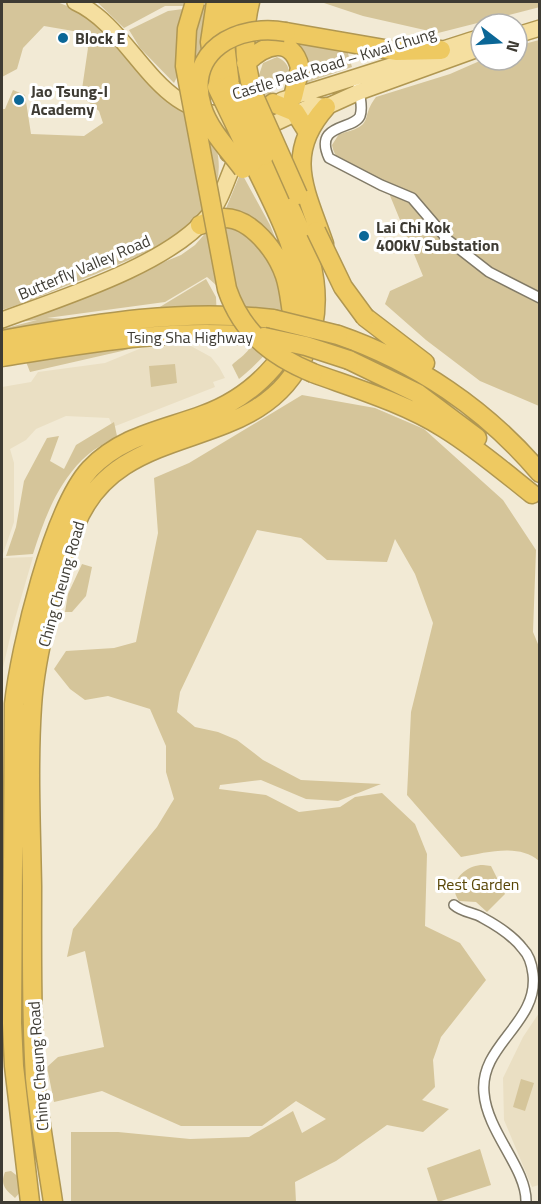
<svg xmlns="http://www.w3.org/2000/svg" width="541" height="1204" font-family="'Titillium Web',sans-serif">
<rect width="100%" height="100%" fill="#f2ead5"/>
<path fill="#eadfc3" d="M189 345 211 357 219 367 225 378 213 382 215 387 113 427 109 418 66 416 36 429 26 440 10 449 14 463V522L2 557V387L31 382 38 372 105 363 144 347Z
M33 557 12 629 2 672V558Z
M539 1013V1185L532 1187 504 1120 503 1078 523 1037Z"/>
<path fill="#d5c59a" d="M2 2H57L80 11 92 19 210 135C213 141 217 149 218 156 228 223 143 254 96 274 65 286 34 300 2 310V109H5L13 90 25 95 31 134 84 136 103 123 99 111 81 96 88 48 79 32 44 26 23 48 17 69 2 77Z
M97 2H208L216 102 183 88 184 6H165L124 28Z
M321 2H539L540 7 438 33 363 16Z
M183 9 181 69 174 83 140 48 129 30 168 11Z
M287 36 347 50 352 67 303 84Z
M539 40V406L480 381 426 340 385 304 390 291 423 276 384 181C365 174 336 169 332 145L339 134C377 125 359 119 376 97L450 74 482 60H517V46Z
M277 57C303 69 279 91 263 96L258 78 263 63Z
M241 172 270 225 285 262 293 329C273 344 259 363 239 379L232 365C237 360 245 355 249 349 266 324 222 291 207 277L165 302 47 318 135 322 206 279 216 297 217 321 122 351 30 372 19 344 2 346V329L37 320 18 322 181 255 195 245 225 211Z
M175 364 177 383 151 387 149 366Z
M302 395 375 408 424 429 503 500 536 550 533 632 540 649 539 861C518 843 486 853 461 857L407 795 411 712 433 623 415 574 395 539 387 562 327 560 301 538 257 530 180 692 177 712 195 727 218 732 237 740 263 760 301 780 381 784 338 801 306 799 261 780 220 785 219 789 266 795 299 812 340 807 355 797 382 793 415 824 427 854 425 926 460 943 486 980 441 1037 433 1060 435 1087 422 1100 449 1109 423 1132 387 1125 336 1161 295 1182 296 1202H71V1132H118L190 1139 249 1137 293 1111 302 1133 326 1119 296 1101 262 1126H181L102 1091 54 1102 47 1067 58 1057 104 1047 85 951 67 957 73 929 157 827 174 799 166 772V746L150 709 108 696 85 700 70 689 54 669 66 651 114 648 136 642 158 533 154 478 189 463Z
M114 422 117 436C105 443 92 450 82 460 56 486 44 520 33 554L6 556 16 527 24 481 47 438 59 436 50 461 64 469 76 445Z
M82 564 92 567 86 596 72 612H65L68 594Z
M483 865 491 866 505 894 487 912 476 902 459 901C446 883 465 865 483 865Z
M521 1079 534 1083 525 1111 513 1107Z
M480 1149 491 1185 438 1202 427 1168Z
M11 1171 20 1178 22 1190 15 1198C5 1189 0 1185 5 1172Z"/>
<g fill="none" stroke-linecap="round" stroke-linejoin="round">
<g stroke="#817a67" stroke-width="12">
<path id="street" d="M358 87C360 95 363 108 360 116 354 130 313 123 329 158L381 185 412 198 448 240 489 272 540 298
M454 905C463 913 474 912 483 918 496 925 514 937 523 949 529 955 532 966 533 974 539 1023 479 1045 484 1093 487 1132 527 1169 526 1202"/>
</g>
<g stroke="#b09751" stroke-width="18">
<path id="primary" d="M75 2C137 30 155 125 239 113
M517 35 540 28
M282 100C349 80 415 58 481 37
M207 111 226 130 228 154
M258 131 305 109 315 105 326 107 359 92 481 48
M2 320C61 298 168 265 208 216 224 198 228 172 240 151"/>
</g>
<g stroke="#b09751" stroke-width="21">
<path id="highway" d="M216 2 210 42 217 87
M250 2C242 34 244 64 254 96
M286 32 396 51 441 50
M246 63C264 45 292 34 300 68L293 97
M230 85 225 44 232 2
M273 103 295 112 307 131
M200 225C208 222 215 218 223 218 251 217 277 252 285 276 289 288 290 301 292 313
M324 244C306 191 283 155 326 107
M365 317 425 363
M338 335C416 362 486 409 540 473
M2 340C93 324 180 308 273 319
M2 357C89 343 174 327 264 337
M349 360 417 393 477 438
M313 373C357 389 404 403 444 428 475 447 503 471 532 494
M30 1202 14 1066 12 1023 14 704C20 648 53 509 90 469 121 436 163 430 203 415 231 405 254 389 273 367 330 300 284 228 253 162
M53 1202C47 1161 39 1120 35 1078 31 1014 32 950 32 886 31 827 28 766 32 706 35 656 56 573 75 526 119 413 260 459 305 353 335 280 296 220 264 156"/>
</g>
<use href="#street" stroke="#fff" stroke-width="9"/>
<use href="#primary" stroke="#f5dfa0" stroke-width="15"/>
<use href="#highway" stroke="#eec961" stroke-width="18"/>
<g stroke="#b09751" stroke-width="21" stroke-linecap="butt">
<path id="highway-bridge" d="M195 2 187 29 185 66 227 289C242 333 272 356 313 373
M230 85 264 156
M217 87 253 162
M254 96 298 195
M243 169C229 150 209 130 202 107 185 51 237 23 286 32
M316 231 343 287 365 317
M273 319 338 335
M264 337 306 346 349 360"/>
</g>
<use href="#highway-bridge" stroke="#eec961" stroke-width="18"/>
</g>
<g fill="#0b6797" stroke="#fff" stroke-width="2">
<circle cx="63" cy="38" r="6"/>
<circle cx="19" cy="100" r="6"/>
<circle cx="364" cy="236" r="6"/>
</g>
<g text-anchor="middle" stroke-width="6" stroke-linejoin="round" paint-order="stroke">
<g font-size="16" font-weight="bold" fill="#3e3b33" stroke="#fff" text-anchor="start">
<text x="75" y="44">Block E</text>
<text x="31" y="97">Jao Tsung-I<tspan x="31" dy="18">Academy</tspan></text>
<text x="376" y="233">Lai Chi Kok<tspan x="376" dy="18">400kV Substation</tspan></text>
</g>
<g font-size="16" fill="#3e3b33" stroke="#fff">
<text transform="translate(334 63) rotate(-17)" y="6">Castle Peak Road – Kwai Chung</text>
<text transform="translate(84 267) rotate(-23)" y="6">Butterfly Valley Road</text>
<text x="190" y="343">Tsing Sha Highway</text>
<text transform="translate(61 584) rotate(-74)" y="6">Ching Cheung Road</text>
<text transform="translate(38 1066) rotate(-94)" y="6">Ching Cheung Road</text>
</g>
<g font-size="16" fill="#584505" stroke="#fff">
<text x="478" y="890">Rest Garden</text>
</g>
</g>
<rect width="541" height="1204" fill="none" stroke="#3e3b33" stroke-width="6"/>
<g transform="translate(499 42) rotate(107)"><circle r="28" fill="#ffffff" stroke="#b2b1ad" stroke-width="1.5"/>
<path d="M0-4.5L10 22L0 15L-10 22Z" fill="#0b6797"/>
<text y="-9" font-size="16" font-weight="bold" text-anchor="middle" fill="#3e3b33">N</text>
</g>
</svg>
